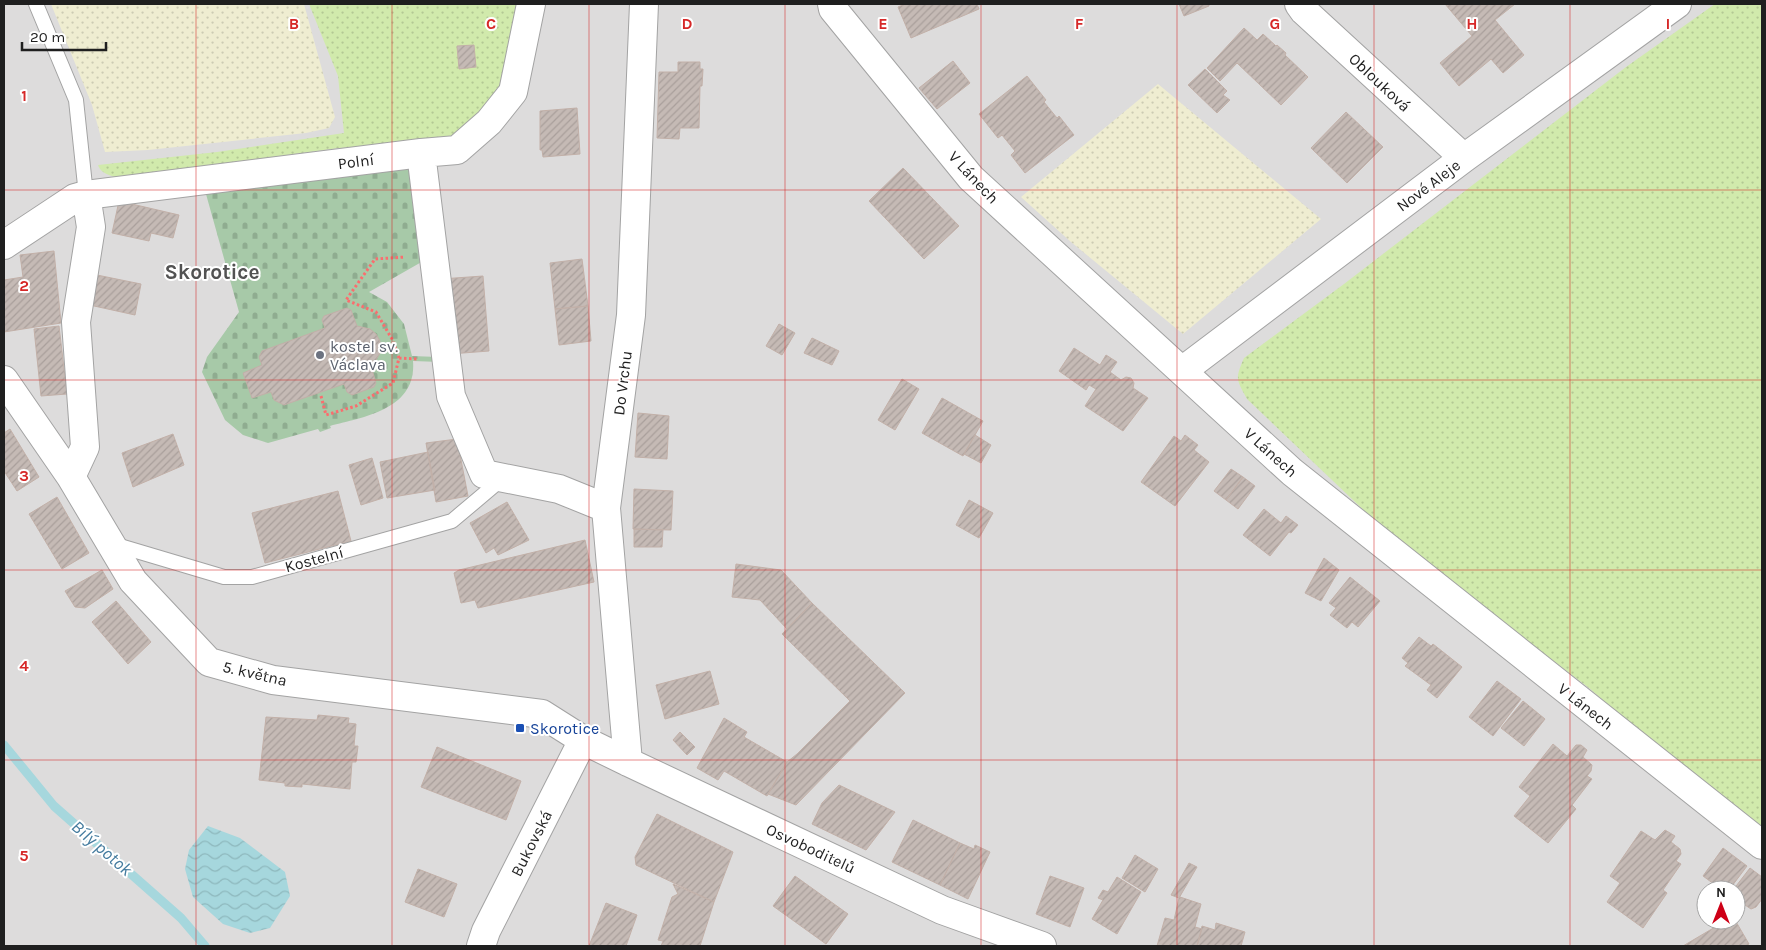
<svg xmlns="http://www.w3.org/2000/svg" width="1766" height="950" font-family="Karla,sans-serif">
<defs>
<pattern id="farmland-dots" width="8" height="8" patternUnits="userSpaceOnUse" patternTransform="scale(1.25)"><rect width="8" height="8" fill="#efedd1"/><path d="M2 2h.1M6 6h.1" fill="none" stroke="#cccbb3" stroke-width="1.8" stroke-linecap="round"/></pattern>
<pattern id="grass-dots" width="8" height="8" patternUnits="userSpaceOnUse" patternTransform="scale(1.25)"><rect width="8" height="8" fill="#d1eaac"/><path d="M2 2h.1M6 6h.1" fill="none" stroke="#b3c894" stroke-width="1.8" stroke-linecap="round"/></pattern>
<pattern id="cemetery-stones" width="16" height="16" patternUnits="userSpaceOnUse" patternTransform="scale(1.25)"><rect width="16" height="16" fill="#a7c9a8"/><path d="M2 7V4a2 2 0 0 1 4 0v3zM10 15v-3a2 2 0 0 1 4 0v3z" fill="#8fac90"/></pattern>
<pattern id="water-waves" width="16" height="10" patternUnits="userSpaceOnUse" patternTransform="scale(1.25)"><rect width="16" height="10" fill="#a6d7dd"/><path d="M0 5q4-4 8 0t8 0" fill="none" stroke="#8eb8bd"/></pattern>
<pattern id="building-hatch" width="6" height="6" patternUnits="userSpaceOnUse" patternTransform="scale(1.25)"><rect width="6" height="6" fill="#c5bab5"/><path d="M-1 1l2-2M0 6l6-6M5 7l2-2" fill="none" stroke="#a99f9b"/></pattern>
</defs>
<rect width="100%" height="100%" fill="#f0ebe6"/>
<path fill="#dddcdc" fill-rule="evenodd" d="M4 4H1762V946H4ZM1706 890H1736V920H1706Z"/>
<path fill="url(#farmland-dots)" d="M51 4H304L335 117 329 128 306 133 148 150 105 152 92 105Z
M1158 84 1321 219 1183 334 1071 242 1021 197Z"/>
<path fill="url(#grass-dots)" d="M309 4H520L501 90 485 118 449 143 339 148 118 178C110 175 101 174 98 165L217 152 344 133 338 76Z
M1715 4H1762V829L1711 794 1589 688 1395 540 1247 399C1236 379 1235 379 1244 358L1344 284 1626 67Z"/>
<path fill="url(#cemetery-stones)" d="M415 162 425 260 369 292 387 302 404 324 412 356 438 357 440 362 413 361C417 409 365 417 330 426L331 428 320 432 318 429 268 443 243 435 225 420 202 372 207 357 239 312 204 187Z"/>
<path fill="url(#water-waves)" d="M208 826 240 838 285 872 290 896 270 928 250 933 223 924 193 897 185 869 189 850Z"/>
<g fill="none" stroke-linecap="round" stroke-linejoin="round">
<path stroke="#a6d7dd" stroke-width="9" d="M4 745 54 806 181 918 205 946"/>
</g>
<path fill="url(#building-hatch)" stroke="#c2b0a8" d="M905 4H977L979 9 911 38 898 7Z
M1179 4H1209V6L1184 16Z
M1445 4H1515L1495 20 1524 55 1503 73 1491 59 1459 86 1440 63 1472 36Z
M1244 28 1257 40 1263 34 1276 46 1277 45 1286 53 1285 55 1308 77 1281 105 1237 63 1220 81 1207 68Z
M474 45 476 67 459 69 457 46Z
M953 61 970 83 937 109 919 88Z
M678 62H700V69H703L702 86H700L699 128H680L679 139 657 138 659 72H678Z
M1205 69 1227 91 1223 95 1230 100 1217 113 1188 85Z
M1027 76 1046 100 1044 102 1057 118 1059 116 1074 135 1025 173 1011 155 1015 151 1002 135 998 138 979 114Z
M577 108 580 154 543 157 542 150H540V111Z
M1346 112 1383 147 1347 183 1311 148Z
M903 168 959 226 924 259 869 201Z
M119 201 179 215 173 238 151 233 149 241 112 233Z
M54 251 61 323 4 332V280L23 277 20 255Z
M582 259 588 306 555 309 550 263Z
M92 274 141 284 135 315 85 304Z
M483 276 489 351 450 354 441 279Z
M588 306 591 341 559 345 555 309Z
M347 308 351 310 357 326 370 329 376 334 380 341V353L376 360 371 366 376 383 374 387 352 395 347 392 344 384 284 405 274 400 271 392 252 398 243 373 262 365 259 357 262 351 325 328 322 320 324 316Z
M779 324 795 333 782 355 766 346Z
M59 326 67 394 41 396 34 329Z
M812 338 839 351 832 365 804 353Z
M1074 348 1100 365 1106 355 1117 362 1110 372 1121 380 1126 377 1131 378 1134 383 1133 388 1148 398 1123 431 1085 406 1096 389 1089 385 1086 390 1059 371Z
M902 379 919 389 895 430 878 420Z
M942 398 983 421 963 456 922 433Z
M638 413 669 416 667 459 635 457Z
M10 429 39 477 17 491 4 471V433Z
M173 434 184 465 133 487 122 453Z
M975 435 991 445 981 463 964 454Z
M1185 435 1198 445 1194 450 1209 462 1175 506 1141 482 1174 436 1181 441Z
M457 439 468 496 436 502 426 443Z
M428 452 435 490 387 498 380 462Z
M372 458 383 498 361 505 349 465Z
M1231 469 1243 477 1226 500 1214 491Z
M1243 477 1255 486 1238 509 1226 500Z
M634 489 673 491 671 530 633 529Z
M338 491 351 541 265 563 252 513Z
M57 497 89 553 62 569 29 514Z
M969 500 993 513 979 538 956 525Z
M507 502 529 540 498 555 494 548 486 553 470 523Z
M1264 509 1281 523 1286 516 1298 525 1291 533 1289 532 1270 556 1243 535Z
M634 529 663 530 662 547H634Z
M585 540 594 582 478 608 475 600 461 603 454 573 459 570Z
M1324 558 1339 570 1321 601 1305 593Z
M736 564 781 570 812 603 787 629 760 600 732 597Z
M102 570 113 589 85 608 75 607 65 591Z
M1350 577 1380 601 1358 627 1352 622 1347 628 1330 615 1336 608 1329 603Z
M116 601 151 642 128 664 92 622Z
M812 603 905 693 796 805 768 794 787 762 797 754 850 701 782 634Z
M1419 637 1431 646 1433 644 1462 667 1437 698 1427 690 1431 685 1405 666 1408 663 1402 658Z
M710 671 719 704 665 719 656 685Z
M1497 681 1521 699 1493 736 1469 717Z
M1523 701 1545 719 1524 746 1501 728Z
M318 715 349 718 348 723 356 724 354 746H358L356 762H352L350 789 302 784V787L285 786V783L259 780 266 717 317 720Z
M724 718 747 732 744 737 787 762 767 796 724 771 718 780 697 768Z
M680 732 695 747 687 755 673 740Z
M1553 744 1567 756 1576 745H1581L1587 750 1583 757 1592 765 1591 771 1587 776 1592 779 1572 805 1576 809 1548 843 1514 816 1530 796 1519 787Z
M437 747 521 781 506 820 421 787Z
M839 785 895 812 866 850 812 824 822 803Z
M657 814 733 852 714 902 636 865 635 857Z
M913 820 960 843 940 885 892 862Z
M1665 830 1675 836 1671 842 1680 849 1681 854 1676 861 1681 864 1663 890 1667 893 1643 928 1607 902 1620 883 1610 876 1641 831 1655 840Z
M960 843 974 849 975 845 990 852 968 899 940 885Z
M1723 848 1747 866 1729 890H1722L1703 876Z
M1135 855 1158 869 1145 892 1122 878Z
M1189 863 1197 867 1179 898 1171 895Z
M1750 868 1762 877V899L1756 907 1751 909 1736 899V890H1733Z
M418 869 457 884 444 917 405 902Z
M795 876 848 914 826 944 773 906Z
M1050 876 1084 888 1070 927 1036 914Z
M1117 877 1141 892 1117 934 1092 919 1103 900 1098 898 1103 890 1108 892Z
M673 884 714 902 700 946H661L663 941 658 940 672 897 678 894Z
M1180 897 1201 904 1195 927 1202 929 1197 946H1157L1165 918 1174 920 1179 898Z
M606 903 637 915 626 946H589Z
M1727 920H1735L1749 944 1746 946H1683Z
M1216 923 1245 932 1241 946H1197L1202 926 1215 930Z"/>
<g fill="none" stroke-linecap="round" stroke-linejoin="round">
<g stroke="#a3a3a3" stroke-width="16">
<path id="service" d="M36 4 76 100 86 195
M113 544 224 577H252L452 521 503 478"/>
</g>
<g stroke="#a3a3a3" stroke-width="30">
<path id="minor" d="M832 4 833 9 971 178 1292 472 1762 845
M1299 4 1304 11 1464 158
M421 153 451 396 484 474 559 489 606 508
M4 245 75 198 86 195 421 153 457 150 489 122 513 92 531 4
M1182 371 1464 158 1677 4
M4 380 71 477 133 581 209 662 273 680 542 714 583 740 628 762 942 910 1042 946
M71 477 85 447 76 322 91 227 86 195
M628 762 606 508 631 315 644 4
M481 946 486 931 583 740"/>
</g>
<path stroke="#fa6d6e" stroke-width="3" stroke-dasharray="2.5 2.5" stroke-linecap="butt" d="M399 358 418 359
M321 396 326 415 356 406 393 383 399 358 392 339 376 312 346 300 375 259 405 257"/>
<use href="#service" stroke="#fff" stroke-width="14"/>
<use href="#minor" stroke="#fff" stroke-width="28"/>
</g>
<path fill="none" stroke="#d62828" stroke-width="1" stroke-opacity="0.55" d="M196 4V946M392 4V946M589 4V946M785 4V946M981 4V946M1177 4V946M1374 4V946M1570 4V946M4 190H1762M4 380H1762M4 570H1762M4 760H1762"/>
<circle fill="#6b7280" stroke="#fff" stroke-width="2" cx="320" cy="355" r="5"/>
<rect fill="#1a4fb4" stroke="#fff" stroke-width="2" x="515" y="723" width="10" height="10" rx="2.5"/>
<g text-anchor="middle" stroke-width="4" stroke-linejoin="round" paint-order="stroke">
<g font-size="16" fill="#1f1f1f" stroke="#fff">
<text transform="translate(1380 82) rotate(43)" y="6">Oblouková</text>
<text transform="translate(356 161) rotate(-7)" y="6">Polní</text>
<text transform="translate(974 177) rotate(47)" y="6">V Lánech</text>
<text transform="translate(1428 185) rotate(-37)" y="6">Nové Aleje</text>
<text transform="translate(622 383) rotate(-83)" y="6">Do Vrchu</text>
<text transform="translate(1271 452) rotate(42)" y="6">V Lánech</text>
<text transform="translate(314 559) rotate(-15)" y="6">Kostelní</text>
<text transform="translate(255 673) rotate(13)" y="6">5. května</text>
<text transform="translate(1586 706) rotate(38)" y="6">V Lánech</text>
<text transform="translate(531 843) rotate(-63)" y="6">Bukovská</text>
<text transform="translate(811 848) rotate(25)" y="6">Osvoboditelů</text>
</g>
<g font-size="16" fill="#5b616d" stroke="#fff" text-anchor="start">
<text x="330" y="352">kostel sv.<tspan x="330" dy="18">Václava</tspan></text>
</g>
<g font-size="16" fill="#164399" stroke="#fff" text-anchor="start">
<text x="530" y="734">Skorotice</text>
</g>
<g font-size="18" font-style="italic" fill="#457c9f" stroke="#fff">
<text transform="translate(102 848) rotate(41)" y="6">Bílý potok</text>
</g>
<g font-size="21" font-weight="bold" fill="#525252" stroke="#fff">
<text x="212" y="279">Skorotice</text>
</g>
</g>
<g font-size="16" text-anchor="middle" font-weight="bold" fill="#d62828" stroke="#fff" stroke-width="4" stroke-linejoin="round" paint-order="stroke">
<text x="294" y="29">B</text>
<text x="491" y="29">C</text>
<text x="687" y="29">D</text>
<text x="883" y="29">E</text>
<text x="1079" y="29">F</text>
<text x="1275" y="29">G</text>
<text x="1472" y="29">H</text>
<text x="1668" y="29">I</text>
<text x="24" y="101">1</text>
<text x="24" y="291">2</text>
<text x="24" y="481">3</text>
<text x="24" y="671">4</text>
<text x="24" y="861">5</text>
</g>
<rect width="1766" height="950" fill="none" stroke="#1f1f1f" stroke-width="10"/>
<g transform="translate(1721 905)"><circle r="24" fill="#ffffff" stroke="#a5a5a5"/>
<path d="M0-4L9 19L0 12L-9 19Z" fill="#ce0017"/>
<text y="-8" font-size="14" font-weight="bold" text-anchor="middle" fill="#1f1f1f">N</text>
</g>
<path d="M22 42v8h84v-8" fill="none" stroke="#1f1f1f" stroke-width="2.5"/>
<text x="30" y="42" font-size="15" fill="#1f1f1f" stroke="#ffffff" stroke-width="4" paint-order="stroke">20 m</text>
</svg>
